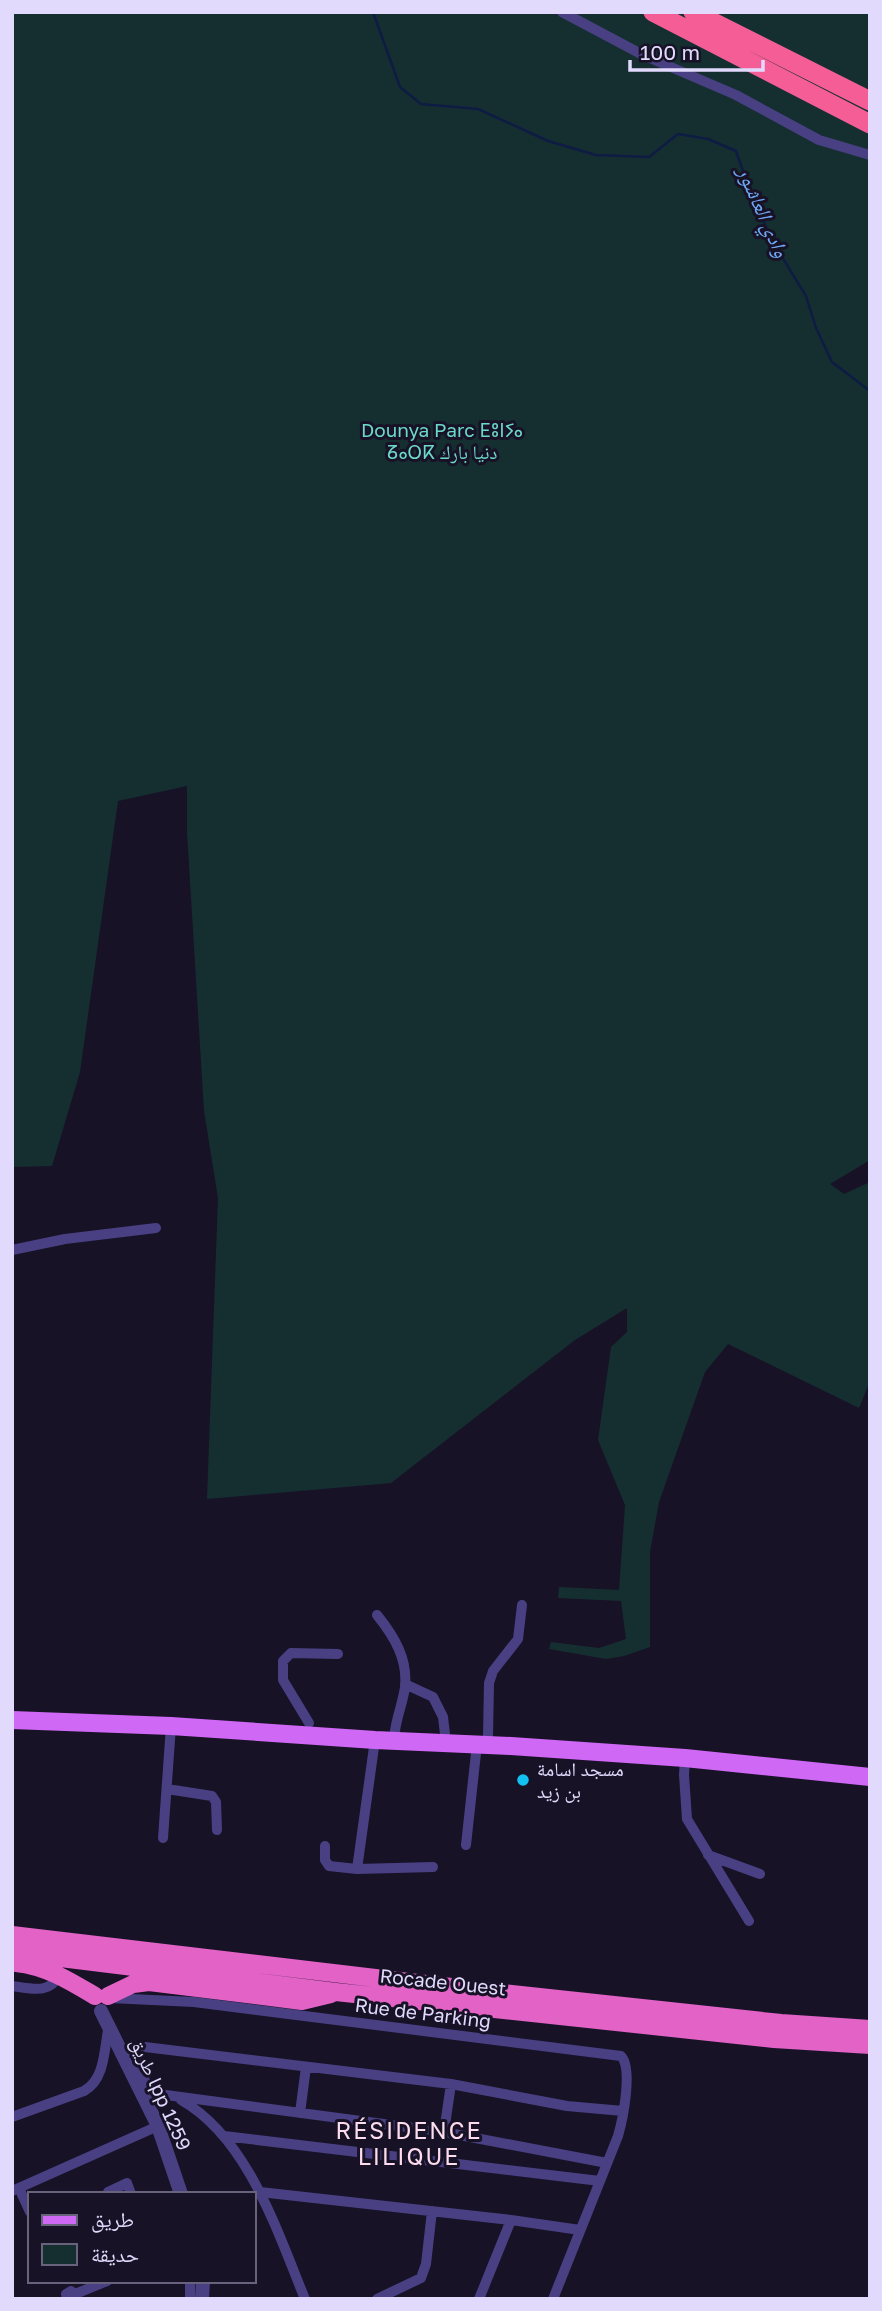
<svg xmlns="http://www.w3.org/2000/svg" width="882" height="2311" font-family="'Golos Text','Noto Naskh Arabic','Noto Sans Tifinagh',sans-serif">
<rect width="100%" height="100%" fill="#181227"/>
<path fill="#152f31" d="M12 12H870V1160L830 1184 844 1194 870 1182V1381L859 1408 728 1344 705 1372 659 1502 650 1552V1647L624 1656 606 1659 549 1649 551 1642 599 1648 626 1639 621 1601 558 1598 559 1587 619 1590 625 1505 598 1440 611 1347 627 1332V1308L575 1340 391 1483 207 1499 218 1198 204 1111 187 832V786L118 801 80 1072 52 1166 12 1167Z"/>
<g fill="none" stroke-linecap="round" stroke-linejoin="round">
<path stroke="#0e1c44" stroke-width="2.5" d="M373 12 400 87 421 104 478 109 548 141 596 155 649 157 678 134 708 139 736 151 745 177 771 239 806 296 816 328 832 362 870 391"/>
<path stroke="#494083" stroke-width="10" d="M562 12 643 55 736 95 819 140 870 155
M12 1250 65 1239 156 1228
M377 1615C394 1636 408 1659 405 1687 403 1702 397 1716 395 1731
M405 1684 433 1697 443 1717 445 1734
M309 1723 283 1680V1661L291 1653 338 1654
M488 1736 489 1683 493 1671 518 1639 522 1605
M685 1758 684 1775 687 1819 749 1921
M167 1789 212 1796 216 1802 217 1830
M163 1838 171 1726
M466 1845 477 1744
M325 1846V1860L329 1866 357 1869 433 1867
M708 1855 760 1874
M357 1869 375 1740
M12 1986C30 1988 50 1995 59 1975
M110 1998 194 2002 621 2056C633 2068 623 2119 618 2136L553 2299
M181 2100C248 2138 277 2231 305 2299
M300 2113 306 2067
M12 2117 84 2091C106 2079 104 2047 109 2025
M444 2132 451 2084
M224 2136 600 2181
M607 2163 444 2132 151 2093 146 2085 138 2050 145 2047 451 2084 567 2106 623 2111
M19 2188 30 2212
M12 2191 158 2126
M260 2192 511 2220 580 2230
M109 2194 108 2192 127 2183 131 2194
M75 2294 107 2281
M67 2299 66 2294 71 2291 75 2294 74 2299
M190 2299V2281
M377 2299 421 2278 426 2264 432 2211
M479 2299 511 2220"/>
<path stroke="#494083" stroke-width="14" d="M101 2011 158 2126 181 2194
M202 2299 203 2281"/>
<path stroke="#d068f6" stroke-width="18" d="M12 1720 171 1726 375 1740 511 1746 685 1758 870 1777"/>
<path stroke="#e262c6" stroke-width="18" d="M12 1935 502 1993 781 2023 870 2029
M12 1952 336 1992 774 2039 870 2045
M16 1963C46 1966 70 1981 95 1996
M108 1996 133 1984 149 1982 302 2001 331 1994"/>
<path stroke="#f55d96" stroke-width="19" d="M653 12 870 124
M693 12 870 101"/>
</g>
<circle fill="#12c3f1" stroke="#181227" stroke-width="2.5" cx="523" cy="1780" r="7"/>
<g text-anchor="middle" stroke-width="6" stroke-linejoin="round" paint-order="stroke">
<g font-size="19" fill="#6ad9c9" stroke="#181227">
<text x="442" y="437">Dounya Parc ⴹⵓⵏⵢⴰ<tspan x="442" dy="22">ⵒⴰⵔⴽ دنيا بارك</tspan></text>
</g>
<g font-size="19" fill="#e2dafd" stroke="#181227" text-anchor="start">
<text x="537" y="1776">مسجد اسامة<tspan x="537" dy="22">بن زيد</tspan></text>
</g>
<g font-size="19" fill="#e2dafd" stroke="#181227">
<text transform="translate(443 1982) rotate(6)" y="7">Rocade Ouest</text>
<text transform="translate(423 2013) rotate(7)" y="7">Rue de Parking</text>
<text transform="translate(161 2094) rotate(66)" y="7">طريق lpp 1259</text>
</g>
<g font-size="21" font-style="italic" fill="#6fa9f6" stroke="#181227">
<text transform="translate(763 212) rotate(66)" y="7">وادي العاشور</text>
</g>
<g font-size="23" letter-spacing="2" fill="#fddcee" stroke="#181227">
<text x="409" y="2139">RÉSIDENCE<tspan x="409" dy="26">LILIQUE</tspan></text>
</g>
</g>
<rect width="882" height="2311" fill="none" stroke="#e2dafd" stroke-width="28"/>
<rect x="28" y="2192" width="228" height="91" fill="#181227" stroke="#69627d" stroke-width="2"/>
<rect x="42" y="2215" width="35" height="10" fill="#d068f6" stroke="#69627d" stroke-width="2"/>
<text x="91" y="2227" font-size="21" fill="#e2dafd">طريق</text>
<rect x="42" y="2244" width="35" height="21" fill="#152f31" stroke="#69627d" stroke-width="2"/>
<text x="91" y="2262" font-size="21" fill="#e2dafd">حديقة</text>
<path d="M630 60v10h133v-10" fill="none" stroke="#e2dafd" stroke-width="3.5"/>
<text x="640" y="60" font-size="21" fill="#e2dafd" stroke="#181227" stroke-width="5" paint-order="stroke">100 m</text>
</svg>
